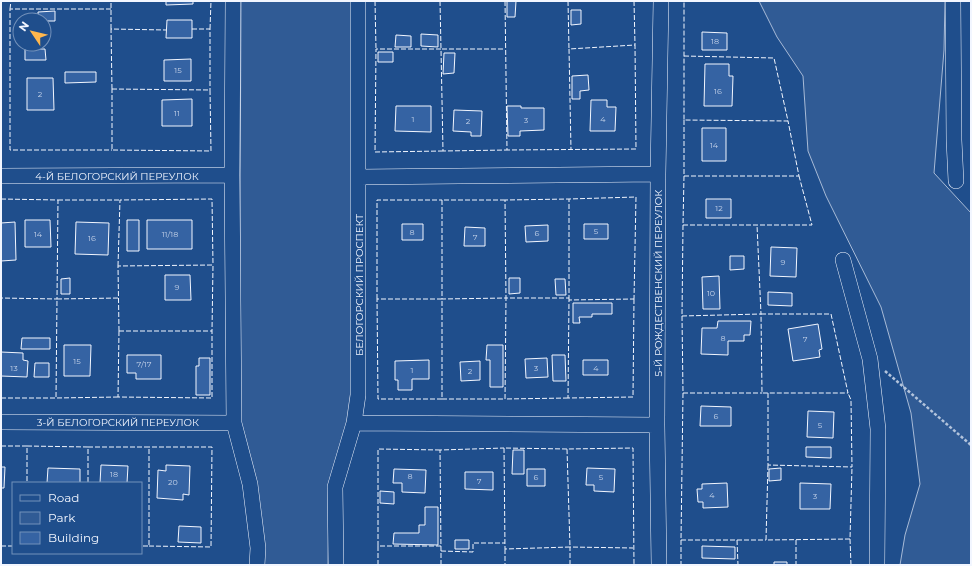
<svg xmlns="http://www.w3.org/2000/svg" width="972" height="566" font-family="Montserrat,sans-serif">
<rect width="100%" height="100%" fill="#1f4e8c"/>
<path fill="#305b95" stroke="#a8bbd7" d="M241 1H352L354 402 329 506 328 565H261L239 418Z
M759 1H945L944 50 934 173 971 213V565H900L905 535 920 484 911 413 881 307 826 196 808 151 803 76 777 37Z"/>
<path fill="#3563a3" stroke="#f2f6ff" d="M166 1H193V4L166 5Z
M507 1H516L515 17H507Z
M571 10H581V24L571 25Z
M55 11V21H44V20H38V12Z
M167 20H192V38H166Z
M702 32 727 33V50H702Z
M421 34 438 35V47L421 46Z
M396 35 411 36V47H395Z
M25 49H45L46 60H25Z
M378 52H393V62H378Z
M444 53H455L454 73 443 74Z
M191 59V81H164V60Z
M705 64H729V76H733L732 106H704Z
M65 72H96V82L65 83Z
M588 75 589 90 580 91V99H572V76Z
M27 78H53L54 110H27Z
M192 99V126H162V100Z
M591 100H607V107H616L615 131H590Z
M396 106H431V132L395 131Z
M507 106H521V108H544V130L520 131V136H508Z
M454 110 482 111 481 136H471V132L453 131Z
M702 128H726V161H702Z
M706 199H731V218H706Z
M25 220H50L51 247H25Z
M127 220H139V251H127Z
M147 220H192V249H147Z
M15 222 16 260 1 261V223Z
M76 222 109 223 108 255 75 254Z
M402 224H423V240H402Z
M584 224H608V239H584Z
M548 225V241L526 242 525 226Z
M465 227 485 228V246H464Z
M771 247 797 248 796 277 770 276Z
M730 256H744V269L730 270Z
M165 275H190L191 300H165Z
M719 276 720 309H703L702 277Z
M70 278V294H61V279Z
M509 278H520V293L509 294Z
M555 279H565L566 295H556Z
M768 292 792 293V306L768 305Z
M573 303H612V314H592V317H579L580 323H573Z
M718 321H751L750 335H744V341H728V355L701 354 702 328H717Z
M818 324 822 349 819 350 820 357 793 361 788 329Z
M22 338H50V349H21Z
M64 345H91L90 376H64Z
M487 345H503V387H490V360H486Z
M1 352 23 353V360L28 361 27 377 1 376Z
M127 355H161V379H136V373H127Z
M552 355H565L566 381H553Z
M199 358H210V395H196V366H199Z
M547 358 548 377 526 378 525 359Z
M429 360V379H412V390H398V380H395V361Z
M583 360H608V375H583Z
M480 361V380L461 381 460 362Z
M35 363H49V377H34Z
M701 406 731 407V426H700Z
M808 411 834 412 833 438 807 437Z
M806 447H831V458L806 457Z
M513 450H524V474H512Z
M101 465 128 466 127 483H100Z
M166 465 190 466 189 495 183 494V500L157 498 158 470 166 471Z
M1 467H5L4 488H1Z
M48 468 80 469V483H47Z
M587 468 615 469 614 492 594 491V485H586Z
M781 468V480L769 481V469Z
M394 469 426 470 425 493 402 492V483H393Z
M527 469H545V486H527Z
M465 472H493V490L465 489Z
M727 483 728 507 703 508V502H698L697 489H702V484Z
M800 483 831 484 830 509H800Z
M380 491 394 492V504L380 503Z
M425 507H438V545L393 544 394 533H419V525H425Z
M179 526 201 527V543L178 542Z
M455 540H469V549H455Z
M702 546 735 547V559L702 558Z
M774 562H787V565H774Z"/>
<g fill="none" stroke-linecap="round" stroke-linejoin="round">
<g stroke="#f2f6ff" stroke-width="16">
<path id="minor" d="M233 1 232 175 234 423 250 484 258 548 257 565
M953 1 954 140 956 181
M1 176 232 175
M359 177 658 174
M843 260 870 359 878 429 877 565
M1 422 234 423
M354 423 657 425
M336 565 335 487 354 423 358 395V1
M659 565 657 425 658 174 661 1"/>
</g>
<path stroke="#b3c4dc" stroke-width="2.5" stroke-dasharray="3 2" stroke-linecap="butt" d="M885 371 971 445"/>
<use href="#minor" stroke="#1f4e8c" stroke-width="15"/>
<path stroke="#f2f6ff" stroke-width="1" stroke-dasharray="5 2" stroke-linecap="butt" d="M375 1 376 49
M440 1 441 49H505
M505 1 507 150 636 149 635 45 569 49 571 150
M568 1 569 49
M634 1 635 45
M10 9 11 1
M111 9H10V150H112
M111 29V1
M192 29H210V90
M210 29 211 1
M684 56 774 58 788 121 684 120V1
M112 89 210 90 211 151 112 150Z
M112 89 111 29 166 30
M684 120V176H799L788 121
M443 151 375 152 376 49H441L443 151 507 150
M684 176 683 225H812L799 176
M1 199 58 200 57 299 1 298
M58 200H120
M505 200H442V299L506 298 505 200 569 199
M683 225 682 316 761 314 757 225
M118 266 120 200 212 199 213 265
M377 299V200H442
M634 299 633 397 568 398 569 300Z
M569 300V199L636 197 634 299
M761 314H831L848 393H762Z
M682 316 683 393H762
M119 331H212V398L118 397Z
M119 331 118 266 213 265 212 331
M683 393 681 540H766
M768 393V465L852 467 851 400 848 393
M118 397 56 398 57 299 119 298
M1 398H56
M568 398 505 399 506 298H569
M442 399H378L377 299H442V399H505
M1 446H27V483
M27 446 88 447V483
M88 447H149V546H141
M567 449 504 448 505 549 570 547 567 449 633 448 634 565
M440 450 378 449V546H441
M768 465 766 540 850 539 852 467
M850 539 851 565
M681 540V565
M737 540 738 565
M796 540V565
M1 546H13
M149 546 211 547 212 447H149
M505 549V565
M441 551 440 450 504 448
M378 565V546
M441 565V551L473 552V543H505
M570 565V547L633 548"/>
</g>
<g text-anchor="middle" stroke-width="3" stroke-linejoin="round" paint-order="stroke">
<g font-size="8" fill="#c3d1e8">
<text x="715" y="44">18</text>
<text x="178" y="73">15</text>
<text x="718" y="94">16</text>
<text x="40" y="97">2</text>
<text x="177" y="116">11</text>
<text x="413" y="122">1</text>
<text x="603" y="122">4</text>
<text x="526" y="123">3</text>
<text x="468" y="124">2</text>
<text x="714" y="148">14</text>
<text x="719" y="211">12</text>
<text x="596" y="234">5</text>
<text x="412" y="235">8</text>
<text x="537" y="236">6</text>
<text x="38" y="237">14</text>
<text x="170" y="237">11/18</text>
<text x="475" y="240">7</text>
<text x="92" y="241">16</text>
<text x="783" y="265">9</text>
<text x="177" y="290">9</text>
<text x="711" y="296">10</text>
<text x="723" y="341">8</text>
<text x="805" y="342">7</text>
<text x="77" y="364">15</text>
<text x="144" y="367">7/17</text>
<text x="14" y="371">13</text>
<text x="536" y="371">3</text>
<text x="596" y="371">4</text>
<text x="412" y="373">1</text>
<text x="470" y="374">2</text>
<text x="716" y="419">6</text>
<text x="820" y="428">5</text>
<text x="114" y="477">18</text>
<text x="410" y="479">8</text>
<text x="536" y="480">6</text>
<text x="601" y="480">5</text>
<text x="479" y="484">7</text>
<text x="173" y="485">20</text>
<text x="712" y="498">4</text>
<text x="815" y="499">3</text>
</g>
<g font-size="10" fill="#f2f6ff" stroke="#1f4e8c">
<text x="117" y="180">4-Й БЕЛОГОРСКИЙ ПЕРЕУЛОК</text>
<text transform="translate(658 283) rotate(-90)" y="4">5-Й РОЖДЕСТВЕНСКИЙ ПЕРЕУЛОК</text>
<text transform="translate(359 285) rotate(-90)" y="4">БЕЛОГОРСКИЙ ПРОСПЕКТ</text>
<text x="118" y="426">3-Й БЕЛОГОРСКИЙ ПЕРЕУЛОК</text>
</g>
</g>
<rect width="972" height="566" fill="none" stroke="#f2f6ff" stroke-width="4"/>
<rect x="12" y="482" width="130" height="72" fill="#1f4e8c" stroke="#7391ba"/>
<rect x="20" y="495" width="20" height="6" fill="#1f4e8c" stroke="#7391ba"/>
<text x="48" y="502" font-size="12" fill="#f2f6ff">Road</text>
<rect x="20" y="512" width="20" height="12" fill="#305b95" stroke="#7391ba"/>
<text x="48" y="522" font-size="12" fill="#f2f6ff">Park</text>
<rect x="20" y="532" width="20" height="12" fill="#3563a3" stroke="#7391ba"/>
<text x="48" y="542" font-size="12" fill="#f2f6ff">Building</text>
<g transform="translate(32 32) rotate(305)"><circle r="19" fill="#1f4e8c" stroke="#7391ba"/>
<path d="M0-3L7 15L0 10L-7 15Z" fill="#ffb74d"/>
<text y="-6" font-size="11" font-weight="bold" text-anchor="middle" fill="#f2f6ff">N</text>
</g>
</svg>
